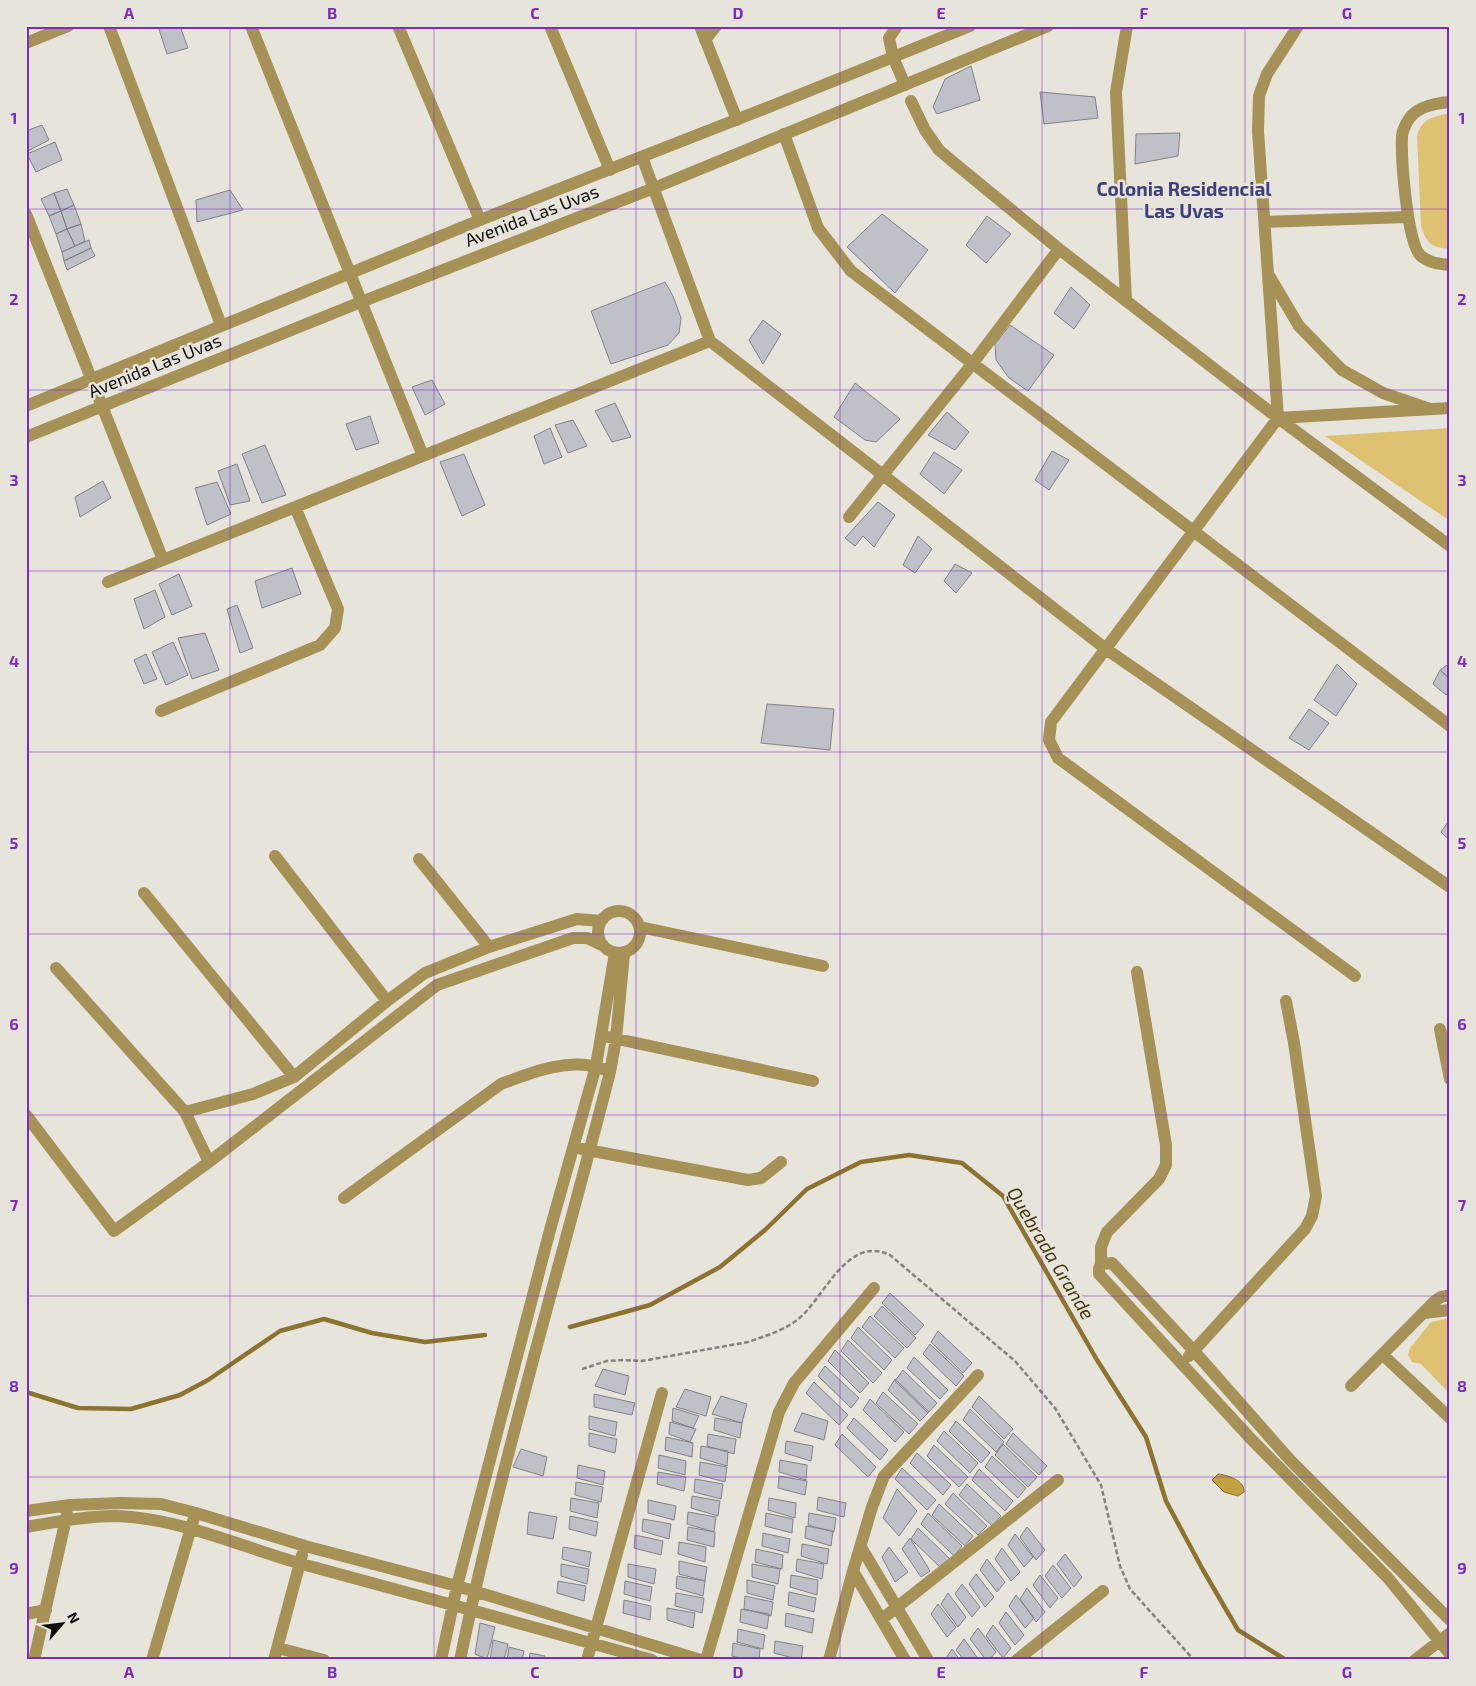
<svg xmlns="http://www.w3.org/2000/svg" width="1476" height="1686" font-family="'Exo 2',sans-serif">
<rect width="100%" height="100%" fill="#e7e4dc"/>
<path fill="#dfc271" d="M1445 114H1450V249C1431 247 1427 244 1421 226L1417 135C1423 119 1430 118 1445 114Z
M1450 428V521L1325 436Z
M1450 1318V1394L1421 1364 1412 1362 1408 1355 1410 1348 1431 1322Z"/>
<path fill="#c2a141" stroke="#8c7430" d="M1218 1474C1227 1475 1245 1480 1244 1492L1238 1496 1224 1492 1212 1480Z"/>
<g fill="none" stroke-linecap="round" stroke-linejoin="round">
<path stroke="#8c7430" stroke-width="4.5" d="M570 1327 650 1305 720 1267 765 1230 807 1189 861 1162 909 1155 962 1163 1003 1196 1097 1360 1146 1437 1166 1501 1203 1570 1238 1630 1286 1660
M26 1392 78 1408 131 1409 180 1395 208 1380 280 1331 324 1319 372 1333 425 1342 485 1335"/>
</g>
<path fill="#c0c0c8" stroke="#82828a" d="M158 26H180L188 48 167 54Z
M971 66 980 100 937 114 933 107 945 79Z
M1040 92 1095 97 1098 118 1044 124Z
M42 125 49 140 28 151 26 146V131Z
M1180 133 1178 156 1135 164 1136 134Z
M55 142 62 160 36 172 27 154Z
M67 189 74 205 61 211 54 193Z
M230 190 243 210 197 222 196 200Z
M54 193 61 211 49 216 41 199Z
M74 205 81 224 67 229 61 211Z
M61 211 67 229 56 234 49 216Z
M882 214 928 250 895 293 847 247Z
M987 216 1011 234 986 263 966 245Z
M81 224 85 241 75 246 67 229Z
M67 229 75 246 62 252 56 234Z
M89 240 91 248 64 261 62 252Z
M91 248 95 256 67 270 64 261Z
M665 282 673 296 681 318 679 333 668 345 611 364 591 311Z
M1071 287 1090 305 1074 329 1054 313Z
M763 320 781 334 763 364 749 340Z
M1010 325 1054 355 1028 391 1009 378 996 360 995 344Z
M432 380 445 404 425 415 412 387Z
M855 383 900 419 876 442 865 440 834 417Z
M615 403 631 437 612 442 595 411Z
M947 412 969 432 955 450 928 435Z
M370 416 379 443 356 450 346 424Z
M573 420 587 446 568 453 555 425Z
M550 428 562 457 544 464 534 436Z
M265 445 286 495 262 503 242 454Z
M1052 451 1069 460 1049 490 1035 480Z
M934 452 962 470 944 494 920 474Z
M464 454 485 505 462 516 440 462Z
M237 464 250 501 230 505 218 471Z
M103 481 111 498 80 517 75 497Z
M217 482 231 514 207 525 195 488Z
M878 502 895 515 874 547 863 536 855 546 845 538Z
M918 536 932 549 915 573 903 565Z
M955 564 972 573 956 593 944 581Z
M292 568 301 594 262 608 255 581Z
M179 574 192 606 172 615 159 584Z
M155 590 165 617 144 629 134 599Z
M237 605 253 648 240 653 227 609Z
M205 633 219 670 192 679 178 638Z
M173 642 188 675 166 685 152 652Z
M146 654 157 679 144 684 134 660Z
M1450 663V679L1440 670Z
M1337 664 1357 684 1336 716 1314 700Z
M1440 670 1450 679V689L1446 695 1433 684Z
M767 704 834 709 830 750 761 743Z
M1309 709 1329 723 1309 750 1289 738Z
M1450 819V841L1441 832Z
M890 1293 924 1325 915 1335 882 1303Z
M882 1306 916 1338 907 1348 874 1316Z
M870 1316 904 1348 895 1358 862 1327Z
M858 1327 892 1360 884 1370 851 1338Z
M938 1331 972 1363 963 1373 931 1342Z
M848 1340 882 1373 873 1383 841 1351Z
M930 1344 964 1376 956 1386 923 1354Z
M835 1350 869 1383 860 1393 828 1361Z
M914 1357 948 1390 940 1399 907 1368Z
M825 1366 859 1398 851 1408 818 1376Z
M603 1369 629 1376 625 1395 595 1386Z
M903 1370 937 1403 928 1413 895 1381Z
M895 1379 929 1412 920 1421 888 1390Z
M814 1382 848 1415 839 1425 806 1393Z
M685 1389 711 1397 706 1416 676 1407Z
M883 1392 918 1424 909 1434 876 1403Z
M594 1394 635 1403 632 1415 594 1407Z
M721 1396 747 1404 742 1423 712 1414Z
M979 1396 1013 1429 1004 1439 972 1407Z
M870 1399 904 1432 895 1442 863 1410Z
M673 1408 699 1416 693 1428 672 1421Z
M970 1409 1004 1442 996 1452 963 1420Z
M802 1413 828 1421 824 1440 794 1431Z
M589 1416 617 1422 615 1436 589 1429Z
M715 1418 742 1423 740 1438 714 1430Z
M854 1418 888 1450 880 1460 847 1428Z
M956 1421 990 1453 981 1463 949 1431Z
M670 1422 696 1429 690 1442 669 1434Z
M944 1431 978 1463 970 1473 937 1441Z
M589 1433 617 1439 615 1453 589 1446Z
M1013 1433 1047 1466 1039 1475 1006 1444Z
M708 1434 736 1439 734 1454 707 1446Z
M842 1434 876 1467 868 1477 835 1445Z
M666 1437 693 1443 692 1457 665 1450Z
M786 1441 813 1446 811 1461 785 1453Z
M1003 1444 1037 1477 1028 1487 995 1455Z
M934 1445 968 1477 959 1487 927 1456Z
M701 1446 728 1451 727 1466 700 1458Z
M521 1449 547 1457 543 1476 513 1467Z
M917 1453 951 1485 943 1495 910 1463Z
M659 1455 686 1461 685 1475 658 1468Z
M992 1456 1026 1488 1018 1498 985 1467Z
M780 1460 807 1465 806 1480 779 1472Z
M700 1462 727 1467 725 1482 699 1475Z
M578 1465 605 1471 603 1485 577 1478Z
M902 1468 936 1500 927 1510 895 1479Z
M979 1469 1013 1501 1005 1511 972 1480Z
M658 1472 686 1477 684 1491 657 1484Z
M779 1476 807 1481 805 1495 778 1488Z
M695 1479 723 1484 721 1499 694 1492Z
M576 1482 603 1487 601 1502 575 1495Z
M967 1484 1001 1516 992 1526 959 1495Z
M897 1489 917 1511 899 1536 883 1518Z
M953 1493 987 1526 978 1535 945 1504Z
M692 1496 720 1501 718 1516 691 1508Z
M818 1497 846 1503 844 1517 817 1510Z
M571 1498 599 1503 597 1518 570 1511Z
M769 1498 796 1503 795 1518 768 1510Z
M648 1500 676 1506 674 1520 648 1513Z
M939 1504 973 1536 965 1546 932 1515Z
M529 1512 557 1517 553 1539 527 1534Z
M688 1512 716 1517 714 1532 687 1524Z
M766 1513 793 1519 792 1533 765 1526Z
M809 1513 836 1518 834 1532 808 1525Z
M928 1513 962 1546 954 1556 921 1524Z
M570 1516 598 1522 596 1536 569 1529Z
M643 1519 671 1524 669 1539 642 1531Z
M806 1526 833 1531 831 1546 805 1538Z
M688 1527 715 1532 714 1547 687 1540Z
M1027 1527 1045 1550 1036 1560 1020 1537Z
M918 1528 952 1561 943 1570 911 1539Z
M763 1533 790 1539 788 1553 762 1546Z
M1015 1534 1033 1557 1024 1567 1008 1545Z
M635 1535 663 1541 661 1555 634 1548Z
M910 1538 930 1571 921 1577 902 1549Z
M679 1542 706 1547 705 1562 678 1554Z
M802 1544 829 1549 827 1564 801 1556Z
M563 1547 591 1552 589 1567 562 1559Z
M889 1547 908 1572 895 1582 882 1557Z
M1002 1548 1020 1572 1011 1581 995 1559Z
M756 1549 783 1555 782 1569 755 1562Z
M1065 1554 1082 1577 1074 1587 1057 1564Z
M797 1559 824 1564 822 1579 796 1571Z
M987 1559 1005 1582 997 1592 980 1570Z
M679 1561 707 1567 705 1581 679 1574Z
M561 1564 589 1569 587 1584 561 1576Z
M628 1564 656 1569 654 1584 628 1577Z
M752 1564 780 1569 778 1584 752 1577Z
M1053 1565 1071 1588 1062 1598 1045 1576Z
M976 1574 994 1597 985 1607 969 1584Z
M791 1575 818 1580 817 1595 790 1587Z
M1040 1575 1058 1598 1050 1608 1033 1585Z
M677 1576 705 1581 703 1596 676 1588Z
M747 1580 775 1586 773 1600 747 1593Z
M558 1581 586 1586 584 1601 557 1593Z
M625 1581 652 1587 650 1601 624 1594Z
M962 1584 980 1607 972 1617 955 1594Z
M1027 1588 1045 1612 1036 1622 1020 1599Z
M789 1592 816 1598 814 1612 788 1605Z
M676 1593 704 1598 702 1613 675 1606Z
M948 1593 966 1617 958 1627 941 1604Z
M1016 1595 1034 1618 1025 1628 1009 1606Z
M745 1596 773 1602 771 1616 744 1609Z
M624 1600 651 1606 650 1620 623 1613Z
M938 1604 956 1627 947 1637 931 1614Z
M667 1608 695 1613 693 1628 667 1620Z
M741 1609 769 1614 767 1629 740 1622Z
M1006 1612 1024 1635 1015 1645 999 1623Z
M786 1613 814 1619 812 1633 785 1626Z
M480 1623 495 1627 487 1659 475 1654Z
M993 1625 1011 1648 1003 1658 986 1636Z
M978 1628 996 1652 989 1660H986L970 1639Z
M738 1629 765 1635 763 1649 737 1642Z
M964 1639 979 1660H964L956 1650Z
M493 1640 508 1644 504 1660H490Z
M775 1641 803 1646 801 1660 774 1653Z
M733 1643 760 1649 759 1660H747L732 1656Z
M509 1647 524 1651 522 1660H507Z
M952 1649 960 1660H945Z
M530 1653 545 1656 544 1660H529Z"/>
<g fill="none" stroke-linecap="round" stroke-linejoin="round">
<path stroke="#85837e" stroke-width="2.5" stroke-dasharray="5 2.5" stroke-linecap="butt" d="M582 1369 607 1361 623 1360 642 1361 748 1342C765 1336 783 1331 797 1320 824 1300 846 1234 890 1255L1015 1361 1055 1408 1101 1485 1120 1566 1130 1589 1194 1660"/>
<path stroke="#a69157" stroke-width="12" d="M109 26 221 325
M251 26 423 456
M398 26 480 220
M550 26 610 170
M700 26 737 120
M897 26 889 38 893 57 905 85
M1298 26 1267 74 1259 96 1258 131 1278 418 1051 722 1049 740 1058 758 1355 976
M705 40 716 26
M26 43 68 26
M911 101 925 130 939 150 958 166 1059 249 1278 418 1450 546
M1450 102C1436 103 1417 107 1409 119 1406 123 1402 132 1402 137 1401 157 1407 245 1421 256 1430 263 1439 264 1450 265
M784 134 818 228 851 271 1450 726
M642 157 710 341 883 475 1106 649 1450 887
M26 214 163 560
M1265 222 1407 217
M1270 277 1299 326 1342 370 1383 393 1430 409
M1126 301 1116 92 1127 26
M1278 418 1450 408
M849 517 973 363 1059 249
M108 582 710 341
M161 711 320 645 335 628 338 609 295 507
M275 856 387 1001
M419 859 489 947
M144 893 294 1077
M598 932a21 21 0 1 1 42 0a21 21 0 1 1-42 0Z
M640 927 823 966
M56 968 185 1112 209 1162
M1137 972 1166 1145V1165L1159 1179 1107 1232 1101 1247V1264L1099 1269V1274L1252 1440 1388 1578 1450 1654
M1440 1029 1450 1079
M608 1037 813 1081
M185 1112 253 1094 294 1077 387 1001 425 973 489 947 577 919 601 921
M26 1115 114 1231 209 1162 437 985 573 938H587L602 945
M582 1149 748 1180 761 1178 781 1162
M344 1198 501 1084C532 1072 570 1057 603 1069
M1101 1264 1112 1263 1194 1351 1290 1460 1450 1620
M1424 1313 1450 1310
M1383 1355 1450 1418
M1189 1356 1305 1229 1312 1216 1316 1196 1294 1043 1286 1001
M1351 1386 1435 1301 1441 1297 1450 1295
M26 1511 70 1505 121 1503 161 1504 196 1513 305 1546 457 1586 701 1660
M26 1527C55 1522 87 1516 116 1516 180 1518 241 1547 302 1564 419 1596 535 1627 652 1660
M861 1547 928 1660
M853 1571 905 1660
M26 1614 46 1610
M882 1619 1058 1480
M278 1648 324 1660
M34 1660 67 1514
M152 1660 193 1521
M274 1660 302 1555
M441 1660 457 1586 550 1230 596 1066 615 953
M460 1660C501 1462 560 1268 610 1072L616 1039 624 954
M587 1660 662 1393
M706 1660 779 1412 794 1383 874 1288
M829 1660 853 1571 872 1507 884 1476 978 1375
M1017 1660 1103 1591
M1415 1660 1450 1633"/>
<path stroke="#a69157" stroke-width="12" d="M26 406 480 220 774 105 970 26
M26 437 361 302 654 188 1048 26"/>
</g>
<path fill="none" stroke="#7b2cbf" stroke-width="1" stroke-opacity="0.55" d="M230 26V1660M434 26V1660M636 26V1660M840 26V1660M1042 26V1660M1245 26V1660M26 209H1450M26 390H1450M26 571H1450M26 752H1450M26 934H1450M26 1115H1450M26 1296H1450M26 1477H1450"/>
<g text-anchor="middle" stroke-width="5" stroke-linejoin="round" paint-order="stroke">
<g font-size="18" fill="#0d0c0a" stroke="#e7e4dc">
<text transform="translate(532 216) rotate(-21)" y="6">Avenida Las Uvas</text>
<text transform="translate(155 366) rotate(-22)" y="6">Avenida Las Uvas</text>
</g>
<g font-size="19" font-weight="bold" fill="#41417d" stroke="#e7e4dc">
<text x="1184" y="196">Colonia Residencial<tspan x="1184" dy="22">Las Uvas</tspan></text>
</g>
<g font-size="19" font-style="italic" fill="#44370d" stroke="#e7e4dc">
<text transform="translate(1051 1253) rotate(59)" y="7">Quebrada Grande</text>
</g>
</g>
<rect width="1476" height="1686" fill="none" stroke="#e7e4dc" stroke-width="55"/>
<g transform="translate(62 1624) rotate(62)" stroke="#e7e4dc" stroke-width="4" paint-order="stroke">
<path d="M0-4L9 19L0 12L-9 19Z" fill="#0d0c0a"/>
<text y="-8" font-size="14" font-weight="bold" text-anchor="middle" fill="#0d0c0a">N</text>
</g>
<rect x="28" y="28" width="1420" height="1630" fill="none" stroke="#7b2cbf" stroke-width="2"/>
<g font-size="16" text-anchor="middle" font-weight="bold" fill="#7b2cbf">
<text x="129" y="19">A</text>
<text x="332" y="19">B</text>
<text x="535" y="19">C</text>
<text x="738" y="19">D</text>
<text x="941" y="19">E</text>
<text x="1144" y="19">F</text>
<text x="1347" y="19">G</text>
<text x="14" y="124">1</text>
<text x="1462" y="124">1</text>
<text x="14" y="305">2</text>
<text x="1462" y="305">2</text>
<text x="14" y="486">3</text>
<text x="1462" y="486">3</text>
<text x="14" y="667">4</text>
<text x="1462" y="667">4</text>
<text x="14" y="849">5</text>
<text x="1462" y="849">5</text>
<text x="14" y="1030">6</text>
<text x="1462" y="1030">6</text>
<text x="14" y="1211">7</text>
<text x="1462" y="1211">7</text>
<text x="14" y="1392">8</text>
<text x="1462" y="1392">8</text>
<text x="14" y="1574">9</text>
<text x="1462" y="1574">9</text>
<text x="129" y="1678">A</text>
<text x="332" y="1678">B</text>
<text x="535" y="1678">C</text>
<text x="738" y="1678">D</text>
<text x="941" y="1678">E</text>
<text x="1144" y="1678">F</text>
<text x="1347" y="1678">G</text>
</g>
</svg>
